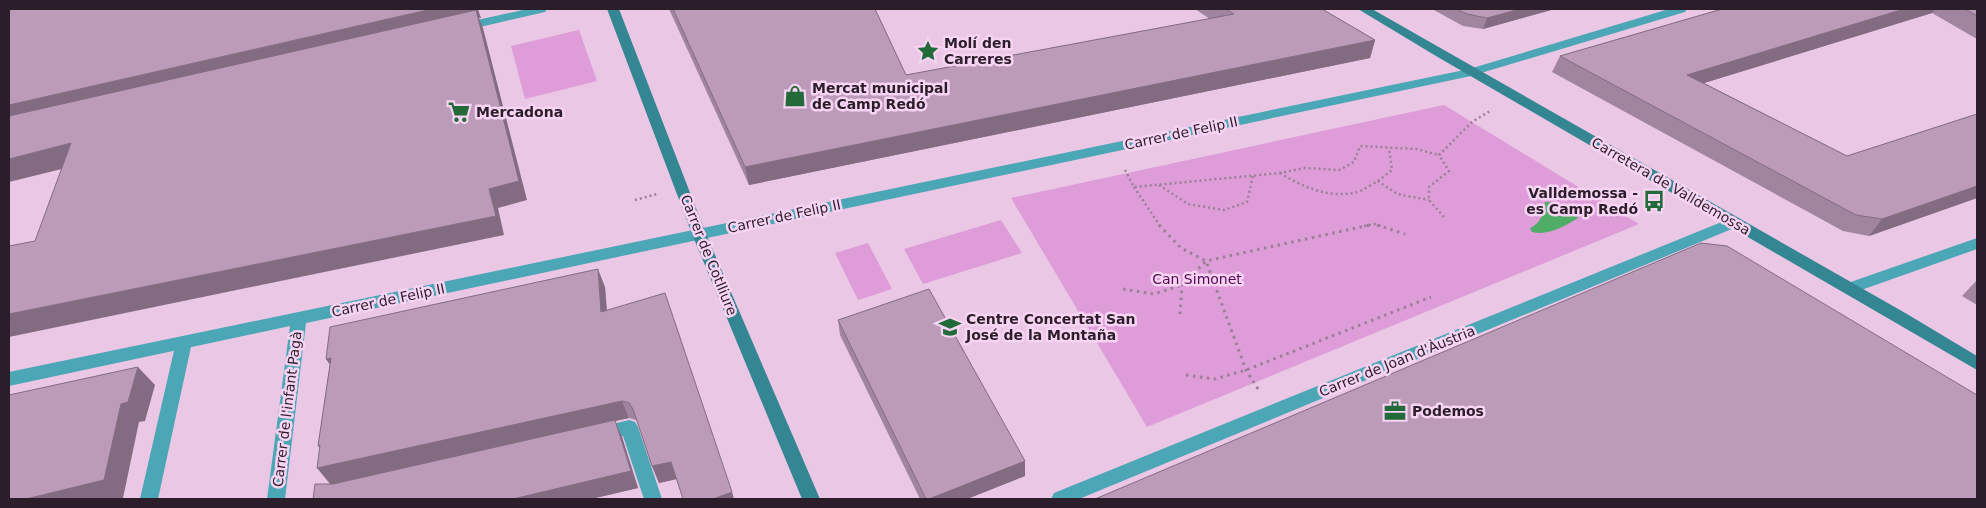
<svg xmlns="http://www.w3.org/2000/svg" width="1986" height="508" font-family="'DejaVu Sans',sans-serif">
<rect width="100%" height="100%" fill="#e9c7e5"/>
<path fill="#de9cd8" d="M579 30 597 81 525 99 511 46Z
M1444 105 1639 224 1147 427 1011 198Z
M1001 220 1022 253 923 284 904 249Z
M868 243 892 289 858 300 835 253Z"/>
<path fill="#50ad68" d="M1545 202C1560 202 1569 205 1578 218 1565 226 1548 236 1532 232L1530 228C1541 223 1544 213 1545 202Z"/>
<g fill="none" stroke-linecap="round" stroke-linejoin="round">
<path stroke="#9a8097" stroke-width="2.5" stroke-dasharray="2 3" stroke-linecap="butt" d="M1125 170 1134 187 1280 173 1305 168 1339 170 1354 162 1360 146 1416 149 1439 155
M1280 173C1303 187 1329 199 1357 192 1364 190 1372 184 1378 181L1397 194 1429 200
M1378 181 1392 170 1389 149
M1159 185 1188 204 1224 210 1247 202 1253 176
M1134 187 1160 226
M635 200 657 194
M1444 217 1429 200V187L1449 171 1439 155 1472 122 1490 111
M1364 226 1374 224 1381 226"/>
<path stroke="#9a8097" stroke-width="3" stroke-dasharray="2.5 4.5" stroke-linecap="butt" d="M1159 225 1181 248 1206 261 1246 370 1258 389
M1377 225 1405 234
M1123 289 1154 294 1182 285 1206 261 1370 225
M1180 314 1182 285
M1186 375 1215 379 1246 370 1431 297"/>
<path fill="#4ba6b5" fill-rule="evenodd" d="M184 336 190 338 192 342 158 499H140L176 342 178 338Z"/>
<path fill="#4ba6b5" fill-rule="evenodd" d="M527 9H547L545 12 463 31 457 27 459 24Z
M1669 9H1687L1685 12 1471 76 306 323 285 499H267L290 326 9 386V372L1469 69Z
M1734 217 1739 218 1741 222 1739 226 1079 499H1051L1054 493Z
M1977 238V249L1850 294 1845 292 1842 288 1845 284Z
M629 420 635 422 638 427 662 499H644L623 436 599 441 593 439 590 434 593 429Z"/>
<path fill="#358693" fill-rule="evenodd" d="M607 9H619L706 234 820 499H802L692 234Z
M1358 9H1372L1907 314 1977 356V370L1436 56Z"/>
</g>
<path fill="#a1859e" d="M669 9H875L906 75 1210 19 1195 9H1322L1375 40 1370 58 749 185Z
M1432 9H1555L1483 29 1463 26Z
M1722 9H1977V39L1932 13 1704 83 1847 156 1977 114V198L1869 236 1843 231 1552 72 1560 56Z
M1977 280V305L1962 296Z
M605 287 607 310 676 479 659 483 652 466 638 423 636 420 629 418 615 421 622 437 638 488 591 499H313L330 484 320 448 318 446 330 364 326 359Z
M838 320 1025 476 967 499H920L840 335Z"/>
<path fill="#836c81" d="M432 9H478L481 18H479L483 28 527 200 498 208 504 235 9 337V314L496 216 9 127V105Z
M1520 9H1555L1483 29 1487 18Z
M1904 9H1935L1932 13 1678 91 1687 75Z
M1375 40 1370 58 749 185 745 167Z
M71 143 86 163 9 182V159Z
M1977 186V198L1869 236 1882 219Z
M598 269 605 287 608 330 601 312Z
M331 358 338 376 326 359Z
M138 367 155 385 145 421 139 422 123 498 117 499H26Z
M622 401 629 418 615 421 622 437 638 488 591 499H513L331 485 317 468Z
M1025 461V476L967 499H929Z
M671 462 677 479 659 483 652 466Z
M732 492 734 499H713Z"/>
<path fill="#bb9bb8" stroke="#836c81" d="M9 9H432L9 105Z
M673 9H875L906 75 1234 14 1226 9H1322L1375 40 745 167Z
M1456 9H1520L1487 18 1467 14Z
M1722 9H1904L1687 75 1847 156 1977 114V186L1882 219 1856 215 1560 56Z
M1965 9H1977V16Z
M476 10 519 181 489 189 496 216 9 314V246L35 241 71 143 9 159V116Z
M1701 243 1727 246 1977 395V499H1095Z
M598 269 601 312 665 293 732 492 713 499H683L671 462 652 466 633 409 629 403 622 401 317 468 320 445 318 446 331 358 326 359 330 327Z
M929 289 1025 461 929 499H926L838 320Z
M138 367 128 402 121 404 104 480 26 499H9V395Z
M615 420 631 471 513 499H313L315 484H333Z"/>
<defs>
<g id="sight-bare" transform="scale(1.725)"><path d="M0-6L1.8-2.2L6-1.7L2.9 1.2L3.7 5.4L0 3.3L-3.7 5.4L-2.9 1.2L-6-1.7L-1.8-2.2Z" fill="#226b38" stroke="#f7d4f3" stroke-width="2.5" paint-order="stroke"/></g>
<g id="shop-bare" transform="scale(1.725)"><path d="M-5-2.5h2.3a2.7 3.5 0 0 1 5.4 0H5L5.5 6h-11ZM-1.5-2.5h3a1.5 2.3 0 0 0-3 0Z" fill="#226b38" stroke="#f7d4f3" stroke-width="2.5" paint-order="stroke"/></g>
<g id="supermarket-bare" transform="scale(1.725)"><path d="M-6-5.5h2.5l.6 2H6L4.5 2H-2.5L-4.4-4H-6ZM-1.5 3.2a1.3 1.3 0 1 0 .1 0ZM3 3.2a1.3 1.3 0 1 0 .1 0Z" fill="#226b38" stroke="#f7d4f3" stroke-width="2.5" paint-order="stroke"/></g>
<g id="bus-bare" transform="scale(1.725)"><path d="M-5-6H5V4H4V6H2V4H-2V6H-4V4H-5ZM-3.5-4V0h7V-4ZM-3.5 1.2v1.5H-2V1.2ZM2 1.2v1.5H3.5V1.2Z" fill="#226b38" stroke="#f7d4f3" stroke-width="2.5" paint-order="stroke"/></g>
<g id="school-bare" transform="scale(1.725)"><path d="M0-5L7-2L0 1L-7-2ZM-4 1L0 2.5L4 1V4Q0 6-4 4Z" fill="#226b38" stroke="#f7d4f3" stroke-width="2.5" paint-order="stroke"/></g>
<g id="office-bare" transform="scale(1.725)"><path d="M-6-3h4V-5.5h4V-3h4V5H-6ZM-1-4.5V-3h2v-1.5ZM-6 0V1H6V0Z" fill="#226b38" stroke="#f7d4f3" stroke-width="2.5" paint-order="stroke"/></g>
</defs>
<g fill-rule="evenodd">
<use href="#sight-bare" x="928" y="51"/>
<use href="#shop-bare" x="795" y="96"/>
<use href="#supermarket-bare" x="459" y="112"/>
<use href="#bus-bare" x="1654" y="201"/>
<use href="#school-bare" x="950" y="327"/>
<use href="#office-bare" x="1395" y="411"/>
</g>
<g text-anchor="middle" stroke-width="5" stroke-linejoin="round" paint-order="stroke">
<g font-size="14" font-weight="bold" fill="#2b1e2a" stroke="#f7d4f3" text-anchor="start">
<text x="944" y="48">Molí den<tspan x="944" dy="16">Carreres</tspan></text>
<text x="812" y="93">Mercat municipal<tspan x="812" dy="16">de Camp Redó</tspan></text>
<text x="476" y="117">Mercadona</text>
<text x="1638" y="198" text-anchor="end">Valldemossa -<tspan x="1638" dy="16">es Camp Redó</tspan></text>
<text x="966" y="324">Centre Concertat San<tspan x="966" dy="16">José de la Montaña</tspan></text>
<text x="1412" y="416">Podemos</text>
</g>
<g font-size="14" fill="#2b1e2a" stroke="#f7d4f3">
<text transform="translate(1181 133) rotate(-12)" y="5">Carrer de Felip II</text>
<text transform="translate(1671 186) rotate(30)" y="5">Carretera de Valldemossa</text>
<text transform="translate(784 216) rotate(-12)" y="5">Carrer de Felip II</text>
<text transform="translate(709 255) rotate(68)" y="5">Carrer de Cotlliure</text>
<text transform="translate(388 300) rotate(-12)" y="5">Carrer de Felip II</text>
<text transform="translate(1397 361) rotate(-22)" y="5">Carrer de Joan d'Àustria</text>
<text transform="translate(287 409) rotate(-83)" y="5">Carrer de l'infant Pagà</text>
</g>
<g font-size="14" fill="#540a51" stroke="#f7d4f3">
<text x="1197" y="284">Can Simonet</text>
</g>
</g>
<rect width="1986" height="508" fill="none" stroke="#2b1e2a" stroke-width="20"/>
</svg>
